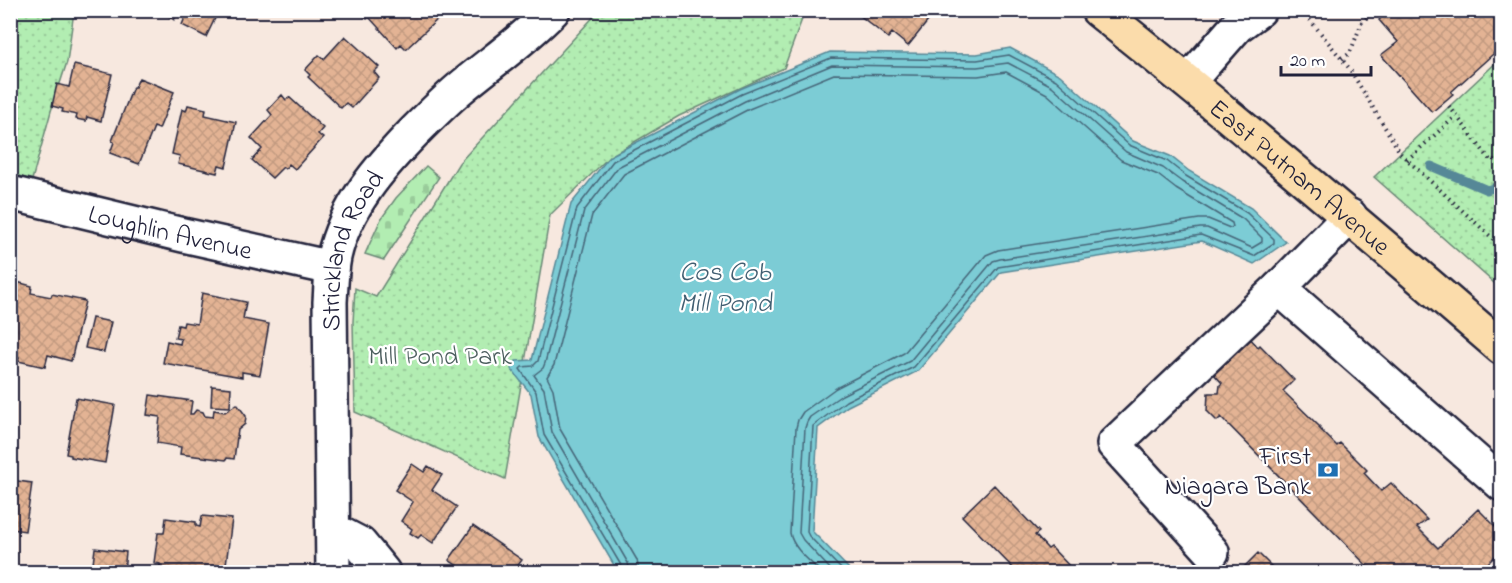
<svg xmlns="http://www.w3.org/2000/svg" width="1512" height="583" font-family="'Indie Flower',sans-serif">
<defs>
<pattern id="grass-dots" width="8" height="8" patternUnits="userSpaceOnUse" patternTransform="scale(1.5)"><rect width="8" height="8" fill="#b2edb2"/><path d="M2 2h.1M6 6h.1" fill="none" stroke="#99cb9a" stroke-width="1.8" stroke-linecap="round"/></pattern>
<pattern id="cemetery-stones" width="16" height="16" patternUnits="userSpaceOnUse" patternTransform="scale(1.5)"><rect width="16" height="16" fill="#b2edb2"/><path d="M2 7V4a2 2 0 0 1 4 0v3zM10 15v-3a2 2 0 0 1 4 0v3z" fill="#99cb9a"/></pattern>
<pattern id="building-cross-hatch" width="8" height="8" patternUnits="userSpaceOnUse" patternTransform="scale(1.5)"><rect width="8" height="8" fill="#e3b394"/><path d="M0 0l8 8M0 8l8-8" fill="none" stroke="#c29a80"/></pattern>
</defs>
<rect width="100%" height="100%" fill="#f7e8df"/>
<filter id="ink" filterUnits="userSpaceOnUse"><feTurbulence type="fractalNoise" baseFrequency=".0167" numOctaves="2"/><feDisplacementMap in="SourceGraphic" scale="12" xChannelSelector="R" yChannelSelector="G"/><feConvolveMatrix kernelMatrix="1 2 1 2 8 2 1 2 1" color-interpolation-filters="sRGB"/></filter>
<g filter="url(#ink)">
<path fill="url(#grass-dots)" stroke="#6a8876" stroke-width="1.5" d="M11 11H74L67 62 51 111 32 180 11 174Z
M599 11H805L784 68 679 116 610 156 550 215 505 479 355 412 353 322 355 288 376 297 459 163Z
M1501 58V289L1374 177Z"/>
<path fill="url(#cemetery-stones)" stroke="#6a8876" stroke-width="1.5" d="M426 166 439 177 384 260 365 254 381 219 396 198Z"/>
<path fill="#7bccd5" stroke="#578897" stroke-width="1.5" d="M1010 48 1060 75 1133 141 1170 156 1189 171 1251 208 1286 242 1254 264 1202 241 1001 272 918 371 848 406 818 428 812 531 852 572H618L539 437 531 394 511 369 516 361 532 360 571 204 610 156 740 89 830 52 977 54Z"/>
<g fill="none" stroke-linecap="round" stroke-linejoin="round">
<path stroke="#466679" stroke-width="1.5" d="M623 572 622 567 544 435 536 392 520 369 522 367 533 366 538 361 577 208 613 161 742 94 831 58 977 60 1009 55 1056 80 1129 145 1167 161 1186 176 1247 213 1274 239V243L1254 256 1201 235 998 267 914 367 846 401 813 426 807 532 809 536 844 572
M630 572 628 563 552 432 544 389 534 375 543 368 545 363 584 211 618 167 745 101 832 65 977 67 1008 63 1052 86 1126 152 1163 168 1182 182 1243 219 1262 238V242L1252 248 1207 228H1200L1000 259 993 261 910 361 842 395 810 417 807 422 805 428 799 533 803 540 833 572
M639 572 637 560 560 429 553 389 547 377 554 365 592 215 624 174 749 109 834 74 978 76 1006 72 1047 94 1121 160 1158 175 1176 189 1232 223 1233 227 1230 228 1208 219H1199L998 250 986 255 904 353 836 388 803 412 798 420 796 428 790 533C793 549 810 561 821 572"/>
<path stroke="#578897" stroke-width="9" d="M1431 166 1487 190 1502 185"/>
</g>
<path fill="url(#building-cross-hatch)" stroke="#22223b" stroke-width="1.5" d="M161 10H180L174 20Z
M188 10H219L206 37 182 25Z
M365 10H436L434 13 439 18 406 49 401 44 397 48 369 17 367 19 362 14Z
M853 10H925L932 16 908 46 892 33 888 38Z
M1389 10H1502V46L1451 92 1453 94 1432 112 1381 55 1398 42 1379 20Z
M345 36 379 67 374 72 379 78 352 108 346 103 341 108 308 77 310 75 305 70 319 55 324 59Z
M74 65 112 74 101 121 87 117 86 121 76 119 77 115 62 112 63 109 52 106 57 84 69 87Z
M139 78 174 92 159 129 154 127 139 164 110 153 114 142 112 141 133 87H135Z
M282 95 286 100 289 97 323 128 318 134 323 138 295 169 289 164 285 169 283 167 272 178 252 160 262 149 251 138 272 115 268 110Z
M188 105 206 109 205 115 236 122 226 167 219 165 217 173 178 164 180 156 172 154 182 109 186 111Z
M13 281 32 286 31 293 51 297 52 294 85 301 71 361 48 355 45 367 18 361 19 357 10 355V284H12Z
M202 293 246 302 243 319 269 324 260 375 242 372V377L163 363 167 341 180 344 181 339 175 338 178 325 183 326 184 322 197 324Z
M92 318 111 322 104 352 85 348Z
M1248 336 1258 347 1260 345 1294 380 1283 391 1320 427 1319 428 1337 446 1340 443 1367 470 1364 473 1381 491 1391 483 1427 520 1417 527 1438 548 1478 509 1502 533V550L1478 572H1373L1221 417 1217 421 1207 411 1208 393H1219L1220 385 1222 383 1212 372Z
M212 386 231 388 230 407 211 406Z
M150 395 192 401 190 414H193L196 410 203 412 205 416 213 417 214 410 225 412 237 404 246 416 245 424 238 430 234 459 227 458 226 460 180 454 181 447 157 443 160 417 147 415Z
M76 398 115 405 105 463 71 457V455L66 454Z
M412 464 424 472 428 466 442 475 432 490 457 507 433 543 421 535 418 538 410 533 412 529 401 521 413 502 395 490Z
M10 480 32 483 25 531 12 529 10 541Z
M994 485 1039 532 1035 535 1048 549 1051 547 1075 572H1017L962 516Z
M202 516 232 519 225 572 212 570V572H206L160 567V564L154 563 158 533H164L166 518 196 522V526L200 527Z
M473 526 522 560 513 572H466L449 560Z
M95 548 126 552 124 572H92Z
M1258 553 1277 572H1239Z"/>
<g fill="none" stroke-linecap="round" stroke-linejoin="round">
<g stroke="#22223b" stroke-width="38">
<g id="minor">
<path d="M1188 82 1237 26 1259 10"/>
<path id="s1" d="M10 193 183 235 332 268"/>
<path d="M1279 288 1350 216"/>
<path d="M333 530 360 544 383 572"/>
<path d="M1212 552 1114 444 1279 288 1502 484"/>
<path id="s2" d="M333 572 330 302C331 287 331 272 334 257 345 207 380 167 415 131 429 117 443 103 458 90 490 63 524 40 553 10"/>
</g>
</g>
<g stroke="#22223b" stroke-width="38">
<g id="major">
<path id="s3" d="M1098 10C1235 119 1369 233 1502 348"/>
</g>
</g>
<path stroke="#22223b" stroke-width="4" stroke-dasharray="1.5 4.5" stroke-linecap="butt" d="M1302 10 1349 68 1401 154 1502 247
M1342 59 1350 53 1362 22 1375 10
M1449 106 1491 161 1502 157
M1407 160 1456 116"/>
<use href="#minor" stroke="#fff" stroke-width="33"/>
<use href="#major" stroke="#fbdcab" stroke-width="33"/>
</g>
</g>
<defs>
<g id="bank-bare" transform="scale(1.62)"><path d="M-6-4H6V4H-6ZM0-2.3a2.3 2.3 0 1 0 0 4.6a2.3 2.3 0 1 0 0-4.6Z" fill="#1f6fb2" stroke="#fff" stroke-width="2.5" paint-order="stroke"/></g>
</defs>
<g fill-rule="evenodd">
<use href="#bank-bare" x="1328" y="470"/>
</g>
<g text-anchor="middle" stroke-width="4.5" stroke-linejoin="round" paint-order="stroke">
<g font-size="26" fill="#22223b" stroke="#fff">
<text dy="9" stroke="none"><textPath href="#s3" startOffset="262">East Putnam Avenue</textPath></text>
<text dy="9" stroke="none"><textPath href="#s1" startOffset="165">Loughlin Avenue</textPath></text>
<text dy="9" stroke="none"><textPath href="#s2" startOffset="326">Strickland Road</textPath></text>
</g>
<g font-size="26" fill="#4d5f5f" stroke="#fff">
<text x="440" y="364">Mill Pond Park</text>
</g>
<g font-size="26" fill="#22223b" stroke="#fff" text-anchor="end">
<text x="1311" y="464">First<tspan x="1311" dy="30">Niagara Bank</tspan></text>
</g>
<g font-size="27" font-style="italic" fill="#415e71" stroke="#fff">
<text x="725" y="280">Cos Cob<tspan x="725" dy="31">Mill Pond</tspan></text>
</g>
</g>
<rect width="1512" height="583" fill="none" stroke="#fff" stroke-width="36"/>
<rect x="18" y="18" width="1476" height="547" fill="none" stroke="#22223b" stroke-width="2" filter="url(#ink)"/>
<path d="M1281 66v9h90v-9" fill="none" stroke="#22223b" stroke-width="3"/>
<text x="1290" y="66" font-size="18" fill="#22223b" stroke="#ffffff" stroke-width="4.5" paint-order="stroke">20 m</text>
</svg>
